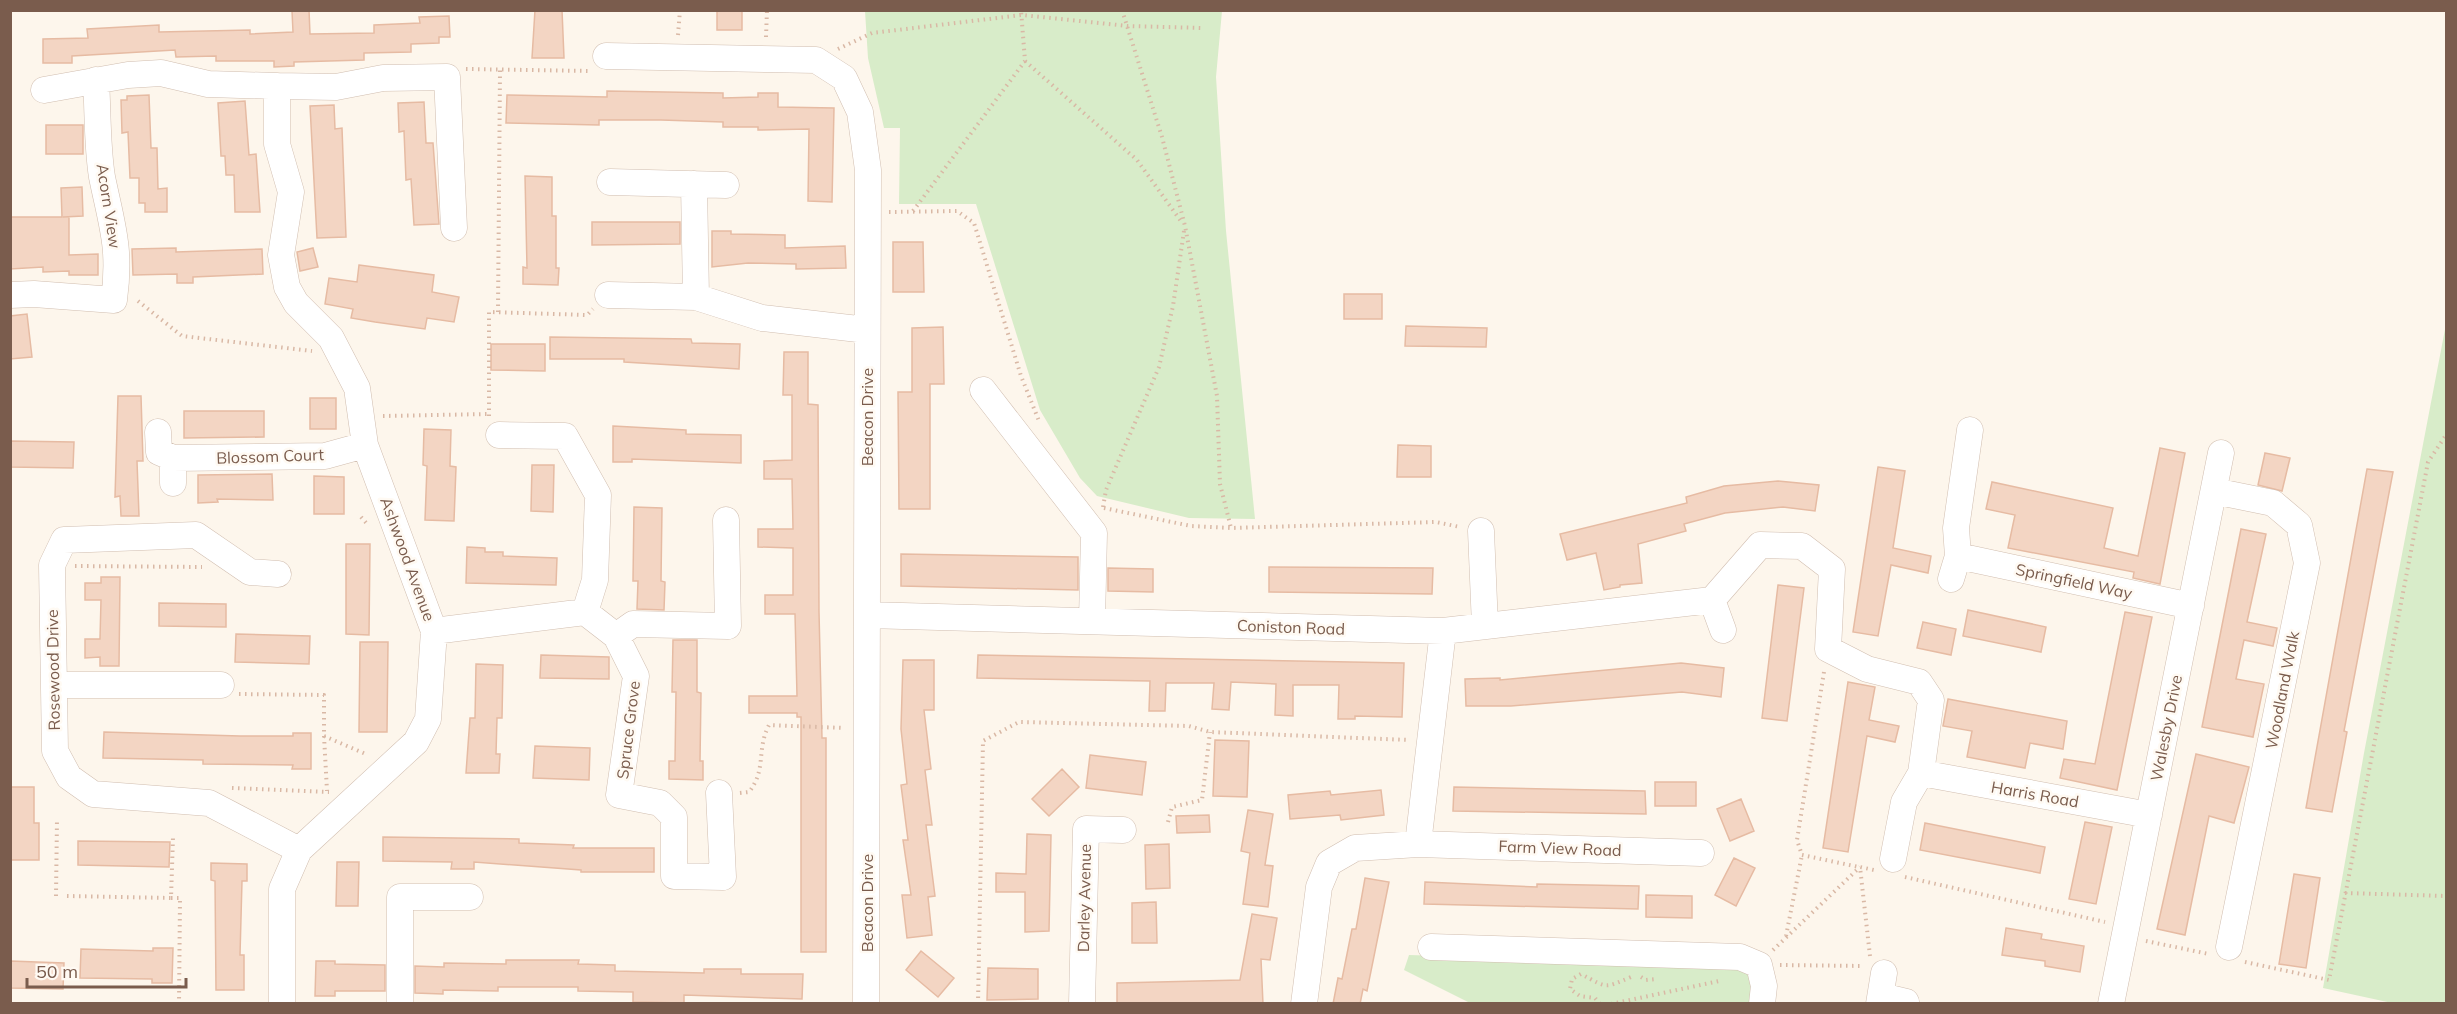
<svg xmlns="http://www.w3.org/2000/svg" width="2457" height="1014" font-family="Mulish,sans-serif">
<rect width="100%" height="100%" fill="#fdf6ec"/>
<path fill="#d8ecc9" d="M865 11H1222L1216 77 1226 231 1255 519 1189 518 1097 496 1080 478 1040 410 976 204H899L900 128H884L868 58Z
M2446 324V1003H2392L2323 988 2364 753Z
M1409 955 1733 965 1746 970 1754 979V1003H1470L1404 970Z"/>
<path fill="#f3d5c3" stroke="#e6bba3" stroke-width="1.5" d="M309 10 310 34 374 33V25L420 23 419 17 449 16 450 37H439V43L411 44V52L364 53V60L294 62V66L274 67V61H216V56L176 57 175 50 72 56V63H43V39L88 38 87 29 159 25V32L250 30V34L293 32 292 11Z
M535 10H562L564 58H532Z
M717 10H742V30H717Z
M607 91 723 93V98L758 97V93H778V107L834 108 832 202 808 201 809 129 758 130V127H723V122L661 120H599V125L506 123 507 95 607 97Z
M149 95 151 148H157L158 189 167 188V212H145V203H139V178H130L128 132 122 133 121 100H127V96Z
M245 101 249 155 256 154 260 212H235L234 175H226L225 156H221L218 103Z
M424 102 426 143H433L439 224 414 225 411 179 406 180 404 131 399 132 398 103Z
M334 105 335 129 342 128 346 237 317 238 310 106Z
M46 125H83V154H46Z
M525 176 552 177V216H556V268H559L558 285 523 284V267L527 268Z
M82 187 83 216 63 217H69V255L98 254V275H69V271L43 272V267L10 269V217H62L61 188Z
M592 222H680V244L592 245Z
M712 231H731V234L785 235V248L845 246 846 268 796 269V264L748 263 712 267Z
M893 242H923L924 292H893Z
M176 248V252L262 249 263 274 193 277V283H177V274L133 275 132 249Z
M313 248 318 267 300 271 297 252Z
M359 265 434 275 432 292 459 297 454 322 427 318 425 329 375 322 351 318 353 309 325 304 329 278 357 282Z
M1344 294H1382V319H1344Z
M27 314 32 357 10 359V316Z
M1406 326 1487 328 1486 347 1405 346Z
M943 327 944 384H930V509H899L898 392H912V328Z
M550 337 691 339 692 343 740 344 739 369 624 362V359H550Z
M491 344H545V371L491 370Z
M784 352H808V404L818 405 819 612 822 738H826V952H801V717H797V713H749V696H797L795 614H765V595H793V548L758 547V529H793L792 479H764V461L792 460V395H783Z
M118 396H141L143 461H137L139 516H121L120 496 115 497Z
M310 398H336V429H310Z
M184 411H264V437L184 438Z
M613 426 686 430V434L741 435V463L632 459V462H613Z
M424 429 451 430 450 466 456 467 454 521 425 520 427 466 423 465Z
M10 441 74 442 73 468 10 467Z
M1398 445 1431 446V477H1397Z
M2160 448 2185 453 2160 584 2133 578 2134 572 2008 548 2015 515 1986 509 1992 482 2113 508 2104 548 2138 556Z
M2265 453 2290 458 2282 491 2258 485Z
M532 465H554L553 512 531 511Z
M1878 467 1905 471 1893 548 1931 556 1928 573 1891 565 1878 636 1853 632Z
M2367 469 2393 472 2344 731 2347 732 2332 812 2306 808Z
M272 474 273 500 217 499 218 502 198 503V475Z
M314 476 344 477V514H314Z
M1778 481 1819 485 1815 511 1783 507 1725 513 1684 524 1686 531 1638 544 1642 583 1620 585V587L1604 590 1596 553 1567 560 1560 534 1687 503 1686 497 1724 486Z
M634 507 662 508 661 581 665 582 664 610 637 609 638 581H633Z
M2241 529 2266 534 2247 622 2277 628 2273 646 2244 640 2236 679 2264 684 2253 737 2202 727Z
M346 544H370L369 635 346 634Z
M467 547 485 548V552H503V556L557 558 556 585 466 583Z
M901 554 1078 557V590L901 586Z
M1269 567 1433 568 1432 594 1269 592Z
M1108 568 1153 569V592L1108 591Z
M101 577H120L119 666H100V657L85 658V639H100L101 600H85V583H101Z
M1778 585 1804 588 1787 721 1762 718Z
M159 603 226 604V627L159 626Z
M1968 610 2046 627 2041 652 1963 636Z
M2125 612 2152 617 2117 790 2060 778 2064 759 2095 764Z
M1923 622 1956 629 1951 655 1917 648Z
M236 634 310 636 309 664 235 662Z
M673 640H697V692L701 693 700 761H703V780L669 779V761H675L676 692H672Z
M360 642H388L387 732H359Z
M541 655 609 657V679L540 678Z
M978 655 1404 663 1402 717 1355 716V719H1338L1339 685H1293V716L1275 715 1276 684 1231 682 1229 710 1212 709 1214 683H1166L1165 711H1149L1150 681 977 678Z
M903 660H934V710H924L931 769 925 770 932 825H926L935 896 928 897 932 935 907 938 902 895H911L903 840H908L901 785 907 784 901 729Z
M1681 663 1724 668 1721 697 1682 692 1511 706H1466L1465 679 1500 678V680Z
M476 664 503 665 502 718H497L496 754H500L499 773H466L470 718H475Z
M1848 682 1875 687 1869 720 1899 726 1895 742 1867 736 1848 852 1823 848Z
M1948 699 2067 721 2063 749 2030 743 2025 768 1967 757 1972 731 1943 726Z
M104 732 240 736H293V733H311V769H292L293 765 203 764V760L103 758Z
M1215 740 1249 741 1247 797 1213 796Z
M535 746 590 748 589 780 533 778Z
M2196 754 2249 767 2234 823 2209 816 2185 935 2157 929Z
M1090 755 1146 762 1142 795 1086 788Z
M1062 769 1079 787 1049 816 1032 799Z
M1655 782H1696V806H1655Z
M10 787H34V823H39V860H11Z
M1454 787 1645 791 1646 814 1453 811Z
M1381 790 1384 815 1341 820 1340 815 1290 819 1288 795 1330 791 1331 795Z
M1741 799 1754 831 1730 841 1717 809Z
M1248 810 1273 814 1265 865 1273 866 1268 907 1243 904 1250 853 1241 851Z
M1209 815 1210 832 1177 833 1176 816Z
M2085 822 2112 827 2096 904 2069 899Z
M1925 823 2045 847 2040 873 1920 850Z
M1027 834 1051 835 1049 931 1025 932V892H996V873L1026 874Z
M383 837 519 839V843L574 845 573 848H654V872H581V870L474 862V869H451L452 862 383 861Z
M78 841 170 842 169 867 78 865Z
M1169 844 1170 888 1146 889 1145 845Z
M1734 858 1755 868 1736 906 1715 895Z
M337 862H359L358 906H336Z
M211 863 247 864V881H242L240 955H244V990H216L215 881 211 880Z
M2294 874 2320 878 2306 968 2279 964Z
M1365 878 1389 882 1367 991 1363 989 1360 1004H1333L1338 978 1342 979 1352 929H1356Z
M1425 882 1537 887V884L1639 886 1638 909 1424 904Z
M1646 895 1692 896V918L1646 917Z
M1156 902 1157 943H1132V903Z
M1252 914 1277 918 1270 960 1261 959 1263 1004H1117V983L1240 980Z
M2006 928 2042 934 2041 939 2084 946 2080 972 2045 966V961L2002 955Z
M153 948H173L172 983H152V979L80 978 81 949 153 951Z
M921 951 954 978 938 997 906 970Z
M506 960H579L578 964 615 965V971L704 973V969H741V974H803L802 999 684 995V1003L633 1002V992L578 991V987H498V991L443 990V994L415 993V966L444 967V963L506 964Z
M10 961 64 963 63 989 10 988Z
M316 961H335V964L385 965V991H335V996H315Z
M988 968 1038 969V999L987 1000Z"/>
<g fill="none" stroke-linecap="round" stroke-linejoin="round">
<g stroke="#d1beb0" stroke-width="27">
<path id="minor" d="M606 56 816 60 844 78 860 112 868 170 866 1004
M44 90 128 75 161 73 208 84 277 86
M610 182 726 185
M694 184 696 297
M10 295 34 294 114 300C121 248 112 226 102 177 97 146 98 112 96 80
M608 295 696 297 762 318 867 330
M983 390 1094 533 1092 621
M1970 430 1956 528 1958 556 2191 606
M158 432 159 452 173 458 325 456 365 445
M173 458V483
M2214 491 2273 503 2299 525 2307 563 2229 947
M1481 531 1485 626
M278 574 250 572 196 535 64 540 52 565 55 751 69 777 93 794 209 803 299 850
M1951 579 1958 556
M1712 600 1760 545 1802 546 1832 569 1828 649 1867 669 1919 682 1931 700 1921 773 1904 802 1893 859
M1712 600 1723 630
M585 612 616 636 636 676 619 795 660 803 674 817V876L723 877 719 793
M867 615 1443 631 1712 600
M434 631 585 612 595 580 598 495 565 436 499 435
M616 636 633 624 728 626 726 520
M54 685H221
M1921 773 2149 815
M1418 844 1443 631
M1431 947 1740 957 1759 965 1764 986 1762 1004
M1881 996 1906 1002
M282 1004V889L299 850 416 742 428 719 434 631 365 445 357 388 331 338 296 303 287 287 281 255 291 192 277 144V86L336 87 383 78 447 77 454 228
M400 1004V897H470
M1082 1004 1086 829 1123 830
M1304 1004 1319 887 1329 863 1355 848 1418 844 1701 853
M1879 1004 1884 973
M2111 1004 2221 453"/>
</g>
<path stroke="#d9b8a5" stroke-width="4" stroke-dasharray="1.5 4.5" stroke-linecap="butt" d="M1122 10 1162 137 1185 226 1217 396 1220 484 1231 528
M678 35 680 10
M766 37 767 10
M838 49 872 33 1022 15 1128 26 1203 28
M1025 61 1137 160 1183 224
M466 69 590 71
M913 211 1025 61 1021 10
M889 212 957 211 974 223 1021 376 1039 421
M138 301 182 336 312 351
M498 312 500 70
M383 416 488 414
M489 416V312L587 315 593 309
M1103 507 1106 490 1159 367 1173 306 1184 231
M1104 508 1191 526 1231 528 1436 522 1460 527
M361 517 369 526
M75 566 202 567
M1824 672 1797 840 1802 855 1859 867
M239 694 324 695V736L368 755
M324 736 327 791
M232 788 329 792
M740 793 749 792C767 769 756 750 769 725L844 728
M1168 822 1172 807 1202 800 1210 732
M1905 877 2105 922
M2345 893 2446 896
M56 896 57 819
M67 896 171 898 173 837
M171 898H180L179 1004
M1786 936 1802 855
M2146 941 2209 954
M1773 950 1860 867
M1870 956 1860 867 1874 870
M2245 962 2329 980 2428 462 2446 435
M1780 965 1863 966
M1641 977 1646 980 1656 979
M978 1004 983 741 1019 722 1189 726 1210 732 1409 740
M1600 1004 1595 998 1580 996 1570 989 1572 979 1581 974C1608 988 1603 989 1631 977
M1611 1004 1719 981"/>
<use href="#minor" stroke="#fff" stroke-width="26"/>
</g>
<g text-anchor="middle" stroke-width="5" stroke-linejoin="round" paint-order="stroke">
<g font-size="16" fill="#7a5c4d" stroke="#fffaf3">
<text transform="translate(109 206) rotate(81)" y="6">Acorn View</text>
<text transform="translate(867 417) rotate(-90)" y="6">Beacon Drive</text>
<text transform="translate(270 456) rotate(-2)" y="6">Blossom Court</text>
<text transform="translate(408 559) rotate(70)" y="6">Ashwood Avenue</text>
<text transform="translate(2074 581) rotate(12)" y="6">Springfield Way</text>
<text transform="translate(1291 627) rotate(2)" y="6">Coniston Road</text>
<text transform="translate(53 670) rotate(-91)" y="6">Rosewood Drive</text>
<text transform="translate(2282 690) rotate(-79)" y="6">Woodland Walk</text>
<text transform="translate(2166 728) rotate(-79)" y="6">Walesby Drive</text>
<text transform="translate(628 730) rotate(-83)" y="6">Spruce Grove</text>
<text transform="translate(2035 794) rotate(10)" y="6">Harris Road</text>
<text transform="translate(1560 848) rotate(2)" y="6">Farm View Road</text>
<text transform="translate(1084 898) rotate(-89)" y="6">Darley Avenue</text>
<text transform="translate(867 903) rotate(-90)" y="6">Beacon Drive</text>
</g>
</g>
<rect width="2457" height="1014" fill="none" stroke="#7a5c4d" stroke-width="24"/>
<path d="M27 978v9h159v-9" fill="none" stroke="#7a5c4d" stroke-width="3"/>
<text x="36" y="978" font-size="18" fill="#7a5c4d" stroke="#fffaf3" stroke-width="4.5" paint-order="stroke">50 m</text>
</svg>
